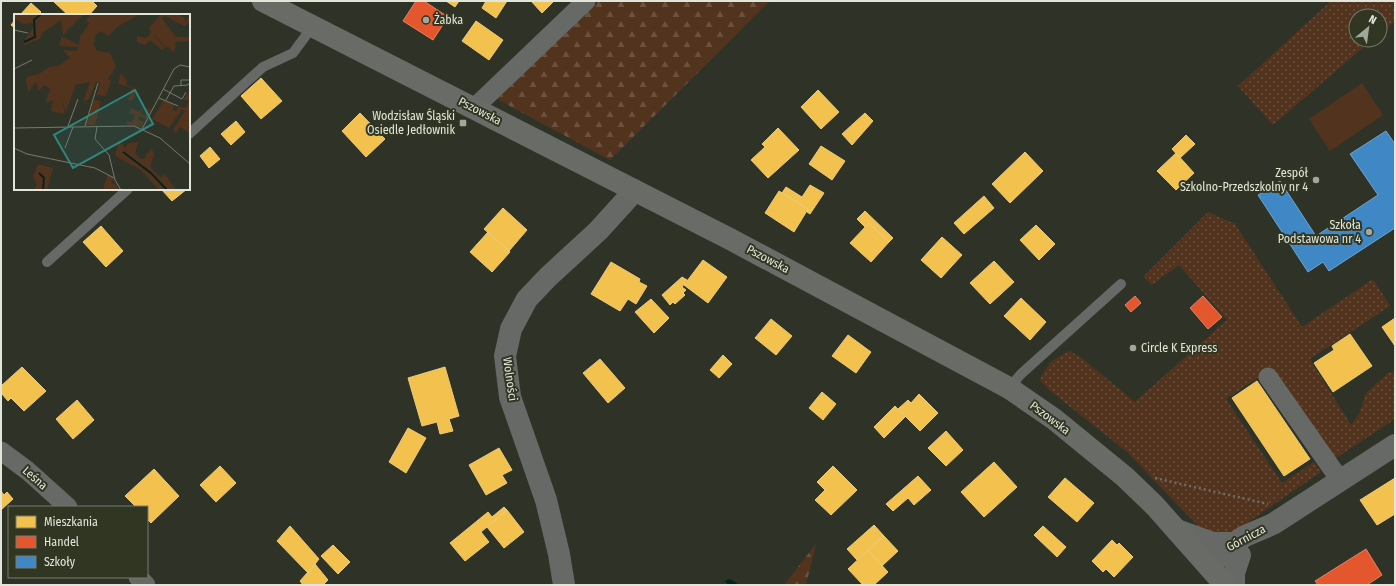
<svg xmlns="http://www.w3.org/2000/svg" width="1396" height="586" font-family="'Fira Sans Condensed',sans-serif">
<defs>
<pattern id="grass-dots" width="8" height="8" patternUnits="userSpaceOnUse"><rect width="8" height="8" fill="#52341e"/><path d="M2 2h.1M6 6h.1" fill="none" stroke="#6b513e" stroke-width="1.8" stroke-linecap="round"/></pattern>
<pattern id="forest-firs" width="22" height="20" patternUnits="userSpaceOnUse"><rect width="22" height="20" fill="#52341e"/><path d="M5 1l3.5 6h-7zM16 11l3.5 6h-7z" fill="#6b513e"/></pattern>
<pattern id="water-waves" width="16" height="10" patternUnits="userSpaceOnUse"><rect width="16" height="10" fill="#052320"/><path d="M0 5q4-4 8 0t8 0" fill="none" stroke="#294340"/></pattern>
</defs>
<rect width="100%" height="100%" fill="#2f3227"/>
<path fill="url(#grass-dots)" d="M1331 1H1395V21L1380 34V16H1356V40H1372L1273 125 1238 86Z
M1208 212 1235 224 1302 327 1373 279 1390 306 1310 359 1351 425 1359 414 1366 393 1388 373 1395 371V419L1333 460 1270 370 1226 399 1282 483 1314 462 1321 472 1241 527 1225 535 1200 528 1127 452 1049 390 1040 380C1047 364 1053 358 1070 351L1083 359 1135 402 1227 320 1179 265 1152 285 1143 277Z"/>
<path fill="url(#forest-firs)" d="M598 1H770L610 160 497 99Z
M816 544 806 585H784Z"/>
<path fill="#52341e" d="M1362 83 1383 115 1330 151 1309 119Z"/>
<path fill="url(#water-waves)" d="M730 579 740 585H723L726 580Z"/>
<path fill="#f2c14e" stroke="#edcc78" d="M56 1H92L97 6 89 15H68L54 2Z
M446 1H459L455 7Z
M486 1H507L496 18 482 8Z
M531 1H554L542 13Z
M31 3 41 12 38 15H20Z
M15 20V28L11 25Z
M476 21 503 40 489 60 462 41Z
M261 78 282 101 261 119 241 96Z
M818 90 839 112 821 129 801 107Z
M360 113 385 139 366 157 342 131Z
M865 113 873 121 852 145 842 134Z
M236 121 245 132 231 145 221 134Z
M778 128 799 150 768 178 751 160 765 147 762 144Z
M1186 135 1195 144 1180 158 1172 149Z
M821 146 845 161 832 180 809 164Z
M210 147 220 159 209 168 200 156Z
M1025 152 1043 171 1010 203 992 184Z
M1176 153 1194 173 1176 190 1157 171Z
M810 185 824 193 810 214 807 212 808 209 782 193 786 187 802 197Z
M161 189H187L172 201Z
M779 191 808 209 794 232 765 213Z
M984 196 994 208 964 234 954 223Z
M503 208 527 230 509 251 484 229Z
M865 211 893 238 889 242 869 223 865 227 857 219Z
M869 223 889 242 871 262 850 243Z
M1036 225 1055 244 1039 260 1020 240Z
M101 226 123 251 106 267 83 242Z
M488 232 510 252 492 272 470 252Z
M942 237 962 255 941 278 921 260Z
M703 260 727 277 708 303 684 285Z
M994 261 1014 282 990 304 970 283Z
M611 262 640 279 639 282 647 286 636 304 628 299 620 311 591 294Z
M682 277 687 280 682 287 686 290 683 293 685 295 675 304 673 302 670 305 662 295Z
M1021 298 1046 322 1030 340 1004 316Z
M651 299 669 318 654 333 635 312Z
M1395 318V346L1382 327Z
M771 319 792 336 776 355 755 338Z
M1350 334 1372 366 1333 392 1314 363 1334 350 1332 346Z
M848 335 871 352 856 373 832 356Z
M723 355 732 364 719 378 710 370Z
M600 359 625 388 608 403 583 373Z
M22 367 46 391 24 411 11 398 8 401 1 393V386Z
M445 367 459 416 449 419 453 431 440 434 437 422 422 426 408 378Z
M1257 381 1310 459 1284 476 1232 398Z
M822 392 836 404 823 420 809 408Z
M919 394 938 413 920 431 898 409 908 400 911 403Z
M77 400 94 420 73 439 56 419Z
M895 406 905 417 884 438 874 427Z
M408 428 426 438 406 473 389 462Z
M946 431 963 450 946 466 928 448Z
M499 448 512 470 502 475 507 483 486 495 469 465Z
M994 462 1017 487 984 517 961 492Z
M220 466 236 483 216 502 200 485Z
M833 466 857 490 831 515 815 500 825 490 817 482Z
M154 469 179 496 151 523 147 519V507H136L125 496Z
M918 476 931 490 914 505 908 498 893 511 886 504Z
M1065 478 1094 503 1077 522 1048 497Z
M1395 478V514L1377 525 1360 500Z
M1 491 4 495 7 492 13 499 1 510Z
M504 507 507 510 481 532 489 542 465 561 450 543 488 512 492 517Z
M507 510 524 532 504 548 487 527Z
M874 525 884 536 857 560 847 549Z
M290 526 319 559 308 573 277 541Z
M1043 526 1066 547 1057 557 1034 535Z
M884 536 898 551 882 566 868 550Z
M1112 540 1117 545 1119 543 1133 557 1114 577 1106 569 1103 572 1092 561Z
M333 545 350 562 338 574 321 556Z
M868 550 888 572 874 585H863L848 569Z
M315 564 328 580 323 585H303L300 581Z"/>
<path fill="#e4572e" stroke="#e38261" d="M416 1H424L448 17 433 40 403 21Z
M1135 296 1141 303 1131 312 1125 305Z
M1203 296 1222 317 1208 329 1190 308Z
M1366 549 1382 575 1367 585H1318L1315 581Z"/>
<path fill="#3f88c5" stroke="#70a4cb" d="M1386 131 1395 144V228L1329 271 1323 262 1308 272 1258 195 1280 181 1316 236 1378 195 1350 154Z"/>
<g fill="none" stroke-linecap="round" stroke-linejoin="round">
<path stroke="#6c6e69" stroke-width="2.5" stroke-dasharray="2 3" stroke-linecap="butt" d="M1155 478 1268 504"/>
<path stroke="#666965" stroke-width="10" d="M189 134 263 67 293 53 313 26
M47 262 128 189
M1009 388 1021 374 1121 284"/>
<path stroke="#666965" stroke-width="19" d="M474 108 586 1
M1268 377 1340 480
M1 451 28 471 68 507
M138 577 146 585"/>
<path stroke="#666965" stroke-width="22" d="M1177 530 1213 543H1234
M1210 567 1223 550 1245 536 1273 524 1395 445
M564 585 559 554 546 500 510 397 505 356 511 329 527 299 548 277 598 231 628 198 634 190
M1234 585V573L1240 555"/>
<path stroke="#696c66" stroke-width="22" d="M263 1 730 239 1009 388 1054 419 1125 477 1155 506 1225 585"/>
</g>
<g fill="#a3a69b" stroke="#313623" stroke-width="1.5">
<circle cx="426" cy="20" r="4"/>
<rect x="459" y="119" width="8" height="8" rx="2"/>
<circle cx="1316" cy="180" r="4"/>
<circle cx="1369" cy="232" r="4"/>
<circle cx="1133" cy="348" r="4"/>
</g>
<g text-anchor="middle" stroke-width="4" stroke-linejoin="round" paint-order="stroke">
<g font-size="12" fill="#e2e5d9" stroke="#313623" text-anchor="end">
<text x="434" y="24" text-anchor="start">Żabka</text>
<text x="455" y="120">Wodzisław Śląski<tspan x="455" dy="14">Osiedle Jedłownik</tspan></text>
<text x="1308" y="177">Zespół<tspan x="1308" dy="14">Szkolno-Przedszkolny nr 4</tspan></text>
<text x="1361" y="229">Szkoła<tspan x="1361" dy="14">Podstawowa nr 4</tspan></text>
<text x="1141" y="352" text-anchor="start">Circle K Express</text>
</g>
<g font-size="12" fill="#e2e5d9" stroke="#313623">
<text transform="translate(480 111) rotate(27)" y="4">Pszowska</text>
<text transform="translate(768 259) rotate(28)" y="4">Pszowska</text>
<text transform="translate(510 379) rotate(82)" y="4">Wolności</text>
<text transform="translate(1050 418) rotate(37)" y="4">Pszowska</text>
<text transform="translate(35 478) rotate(41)" y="4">Leśna</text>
<text transform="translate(1246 538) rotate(-28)" y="4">Górnicza</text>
</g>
</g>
<g transform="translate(14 14)">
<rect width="176" height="176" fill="#2f3227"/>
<path d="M107 59 113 67 112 71 122 75 118 87 114 86 118 74 104 70ZM49 63 60 71 62 70 52 98 47 84 43 80 33 84 36 75 30 71V64L44 70ZM176 76 175 119 166 113 162 119 159 116 171 97 168 95 155 114 138 105 150 86 160 91 158 95 162 97 165 92 172 94 175 86H169ZM128 93 127 100 131 102 133 94 137 95 132 105 125 102 124 105 129 108 131 106 127 113 112 110 113 107 118 108 121 100H115L117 94 126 98ZM24 150 39 154 33 176H20L23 171 19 162Z" fill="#52341e"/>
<path d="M0 0H70L49 21 47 6 28 19 26 25 10 31V27L20 12 18 9 9 10 0 4ZM77 0H126L103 13 95 22 87 17 81 21 80 31 83 37 96 39 102 53 94 65 97 67 92 82 83 81 86 69 82 68 75 85 69 88 76 68 60 71 49 63 47 67 56 76 51 82 44 78 43 69 36 73 31 65 30 71 25 77 22 68 14 78 12 65 15 62 25 60 35 53 44 52 56 44 49 36 62 37 64 33 45 32 48 22 65 31 66 22 75 10 72 6ZM147 0H163L171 4V8L176 1V8L170 12 151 2 148 4 162 23H176V27L162 28 160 39 155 33 152 34 141 21 131 31 123 28V22L131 24 136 21 137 16 135 14ZM43 80 47 84 51 100 37 97 39 86 32 89 33 84ZM80 86 87 87 81 111H72ZM105 126 111 134 115 129 124 128 121 139 126 145H131L132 140 138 135 140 140 136 153 145 162 148 164 150 159 162 176H145L127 156 101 142Z" fill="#52341e"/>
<path d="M140 21 151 34 148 36 136 26Z" fill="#52341e"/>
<path d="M94 160 99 165 98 170 101 169 105 176H89Z" fill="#52341e"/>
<path fill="none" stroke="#052320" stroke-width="2" d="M10 28 21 23 20 6 27 0M109 138 137 159 153 176M25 159 30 164 29 176"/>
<path fill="none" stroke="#777a6e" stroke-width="1" d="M0 16 14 19M0 55 18 46M167 72V66H176M149 75 168 85 172 78M145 84 164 92M152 86 160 72 174 71 176 68M54 112 64 85M71 112 84 69M83 113 81 125 95 141 101 166 107 176M0 114 120 112 146 124 176 150M128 115 160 55 166 51 176 53M0 134 13 140 81 154 100 164M51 134 59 113"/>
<path fill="#2f877e" fill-opacity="0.15" stroke="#2f877e" stroke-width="2" d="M121 76 139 110 59 154 40 121Z"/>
<rect width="176" height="176" fill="none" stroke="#e2e5d9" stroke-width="2"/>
</g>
<rect width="1396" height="586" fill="none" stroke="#e2e5d9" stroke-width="4"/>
<rect x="8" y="506" width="140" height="72" fill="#313623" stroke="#787c6c"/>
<rect x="16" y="516" width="20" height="12" fill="#f2c14e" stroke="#787c6c"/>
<text x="44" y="526" font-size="12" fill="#e2e5d9">Mieszkania</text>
<rect x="16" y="536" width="20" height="12" fill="#e4572e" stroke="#787c6c"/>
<text x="44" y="546" font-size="12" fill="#e2e5d9">Handel</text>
<rect x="16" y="556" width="20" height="12" fill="#3f88c5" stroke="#787c6c"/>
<text x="44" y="566" font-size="12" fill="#e2e5d9">Szkoły</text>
<g transform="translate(1368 28) rotate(29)"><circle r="19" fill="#313623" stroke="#787c6c"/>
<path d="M0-3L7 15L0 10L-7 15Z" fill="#a3a69b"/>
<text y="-6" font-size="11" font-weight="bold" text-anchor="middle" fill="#e2e5d9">N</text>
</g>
</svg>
